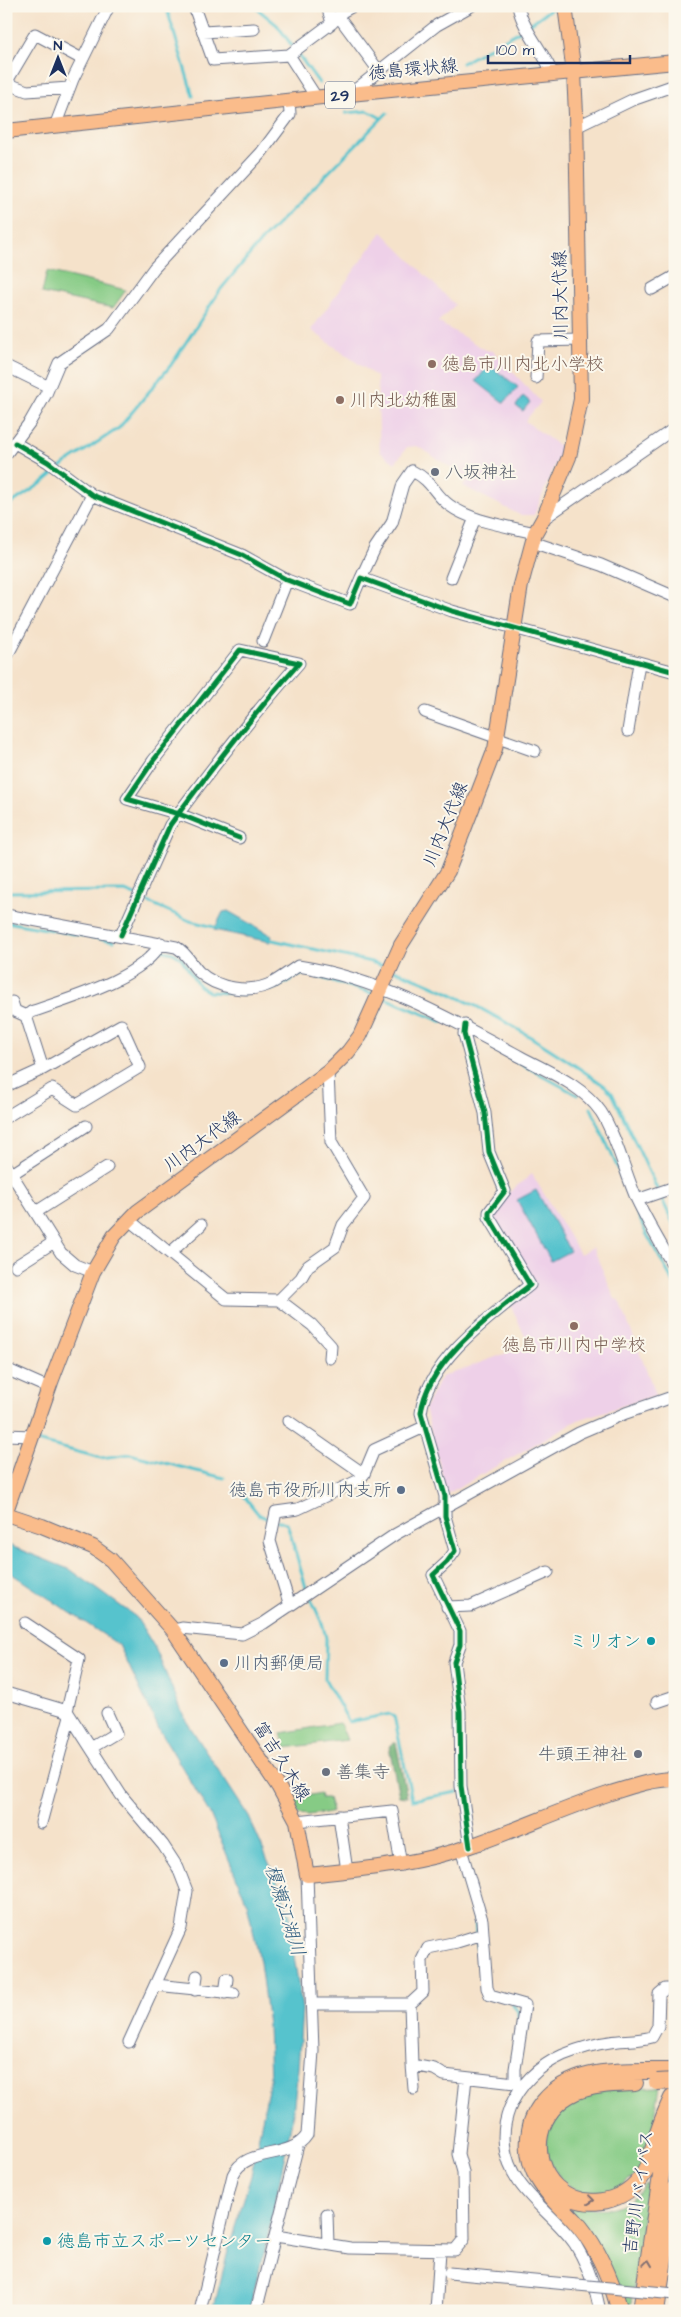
<svg xmlns="http://www.w3.org/2000/svg" width="681" height="2317" font-family="'Architects Daughter','Klee One',sans-serif">
<rect width="100%" height="100%" fill="#fbf7ec"/>
<filter id="ink" filterUnits="userSpaceOnUse"><feTurbulence type="fractalNoise" baseFrequency=".02" numOctaves="2"/><feDisplacementMap in="SourceGraphic" scale="10" xChannelSelector="R" yChannelSelector="G"/><feConvolveMatrix kernelMatrix="1 2 1 2 8 2 1 2 1" color-interpolation-filters="sRGB"/></filter>
<filter id="wash" filterUnits="userSpaceOnUse"><feTurbulence type="fractalNoise" baseFrequency=".0096" numOctaves="4" result="noise"/><feDisplacementMap in="SourceGraphic" scale="20" xChannelSelector="R" yChannelSelector="G"/><feGaussianBlur stdDeviation="1.12" result="paint"/><feColorMatrix in="noise" values="0 0 0 0 0 0 0 0 0 0 0 0 0 0 0 0 0 1.4 0 .05"/><feComposite in="paint" operator="in"/></filter>
<g filter="url(#wash)">
<rect width="100%" height="100%" fill="#f5e2ca"/>
<path fill="#eed0e8" d="M382 232 455 305 438 322 486 350 493 351 541 402 525 421 562 448 534 515H520L463 486 469 479 417 446 407 447 395 463 380 452 377 377 311 330Z
M532 1174 580 1254 593 1247 615 1299 619 1300 656 1395 578 1420 447 1494 425 1408 441 1377 529 1345 511 1306 536 1286 514 1247 494 1218V1213L508 1193Z"/>
<path fill="#86cb85" stroke="#507d72" d="M47 271 126 290 113 308 42 293Z
M340 1723 347 1740 285 1748 281 1733Z
M294 1788H302L306 1796 320 1793 321 1798H328L332 1812 308 1815 298 1814 292 1803 298 1799Z
M660 2087C655 2111 652 2152 638 2172 635 2176 628 2180 624 2184 577 2221 520 2151 559 2111 562 2108 568 2106 572 2103 577 2100 582 2096 588 2094 611 2087 636 2088 660 2087Z
M645 2184 648 2185 630 2311H627L571 2209 573 2205C604 2211 626 2212 645 2184Z"/>
<path fill="#6caf72" stroke="#446f68" d="M394 1743H396L407 1797 399 1796 389 1747Z"/>
<path fill="#56c3cd" stroke="#387996" d="M489 365 518 387 504 403 476 381Z
M523 396 530 402 523 411 516 406Z
M228 911 272 936 270 942 214 930 223 912Z
M536 1190 570 1251 551 1261 517 1200Z
M6 1544 71 1570 136 1617 155 1648 185 1719 249 1817 280 1888 291 1919 293 1949 302 2009 298 2069 292 2120 272 2218 249 2311H213L230 2243 251 2176 270 2079 268 2025 260 1962 247 1903 210 1814 159 1729 119 1645 6 1570Z"/>
<g fill="none" stroke-linecap="round" stroke-linejoin="round">
<path stroke="#56c3cd" stroke-width="3" d="M166 6 193 96
M254 6 277 25 319 83
M462 63 520 31 555 6
M346 113 368 111 381 118
M6 507 42 483 66 463 119 428 171 365 221 289 260 242 387 113
M6 892 125 891 135 895
M140 898 190 921 218 928
M6 922 114 941
M268 939 371 962 386 967
M159 950 173 953 181 958 199 986 209 992 244 994
M394 970C470 997 539 1040 605 1086L612 1093 675 1227
M268 990C284 988 293 973 309 974L374 994
M382 997 443 1022
M493 1048 577 1095
M591 1108 627 1189
M635 1208 646 1233 675 1285
M36 1441 101 1458 130 1454 224 1478
M237 1487 259 1515 271 1520
M277 1521 287 1523 307 1591
M310 1596 323 1626 326 1638 325 1679 349 1722 390 1714 394 1716 412 1800 458 1792
M474 1910 479 1961
M513 2005 518 2012V2017
M673 2311 675 2304"/>
</g>
</g>
<g filter="url(#ink)">
<g fill="none" stroke-linecap="round" stroke-linejoin="round">
<g stroke="#676e84" stroke-width="13">
<path id="minor" d="M196 6 194 7 213 60 289 55 316 97
M327 6 332 23
M518 6C523 31 544 51 553 75
M339 17 379 71
M203 32 254 29
M289 55 332 23 342 12 353 6
M6 83 35 34 82 59
M6 83 27 91 69 88
M350 94 437 25 471 6
M55 126 73 79 109 6
M576 127 632 100 675 85
M652 289 675 276
M6 366 49 387
M536 378 538 341 580 340
M15 443 48 462 92 495 242 555 287 580 350 604 361 578 452 611 675 672
M6 454 30 422 46 394 59 363 109 329 154 268 261 153 290 114 289 100
M543 519 675 428
M532 542 601 565 675 597
M361 578 375 548 392 523 403 484 412 471C433 481 433 493 449 505 472 522 508 526 535 533
M451 578 475 518
M263 641 287 580
M6 658 92 495
M425 712 535 751
M628 731 639 663
M6 915 176 947C187 953 191 964 199 972 217 989 250 994 272 983 281 978 289 972 298 966 378 978 451 1019 521 1057 549 1072 582 1085 601 1112 616 1135 625 1173 637 1200 648 1223 662 1246 675 1269
M121 935 170 825C211 769 253 715 299 663L240 650 153 761 127 799 179 814 239 838
M12 1002 15 1011 26 1016
M465 1025 464 1034 485 1113 489 1152 505 1191 489 1212V1217L530 1285C492 1315 427 1361 421 1413L445 1496V1516L455 1551 447 1562 433 1575 460 1631V1645L454 1662 460 1711 461 1786 470 1847
M6 1086 43 1069 26 1016 31 1012C68 999 143 978 161 943
M6 1117 52 1089 77 1105 140 1067 121 1025 43 1069
M6 1165 61 1253 75 1265 93 1272
M12 1174 86 1126
M637 1200 675 1187
M36 1212 107 1167
M129 1220 226 1299 279 1300 312 1325 331 1346 330 1358
M170 1253 201 1225
M16 1266 54 1242
M279 1300 301 1278 308 1266 335 1247 343 1225 364 1198 331 1142 328 1072
M6 1369 49 1388
M288 1421 364 1474
M6 1435 32 1436
M290 1606 270 1541 276 1512 298 1509 359 1480 364 1474 374 1450 424 1427
M447 1607 471 1606 548 1572
M25 1623 79 1659 67 1711
M173 1630 182 1628 242 1634 264 1623 396 1534 456 1501 579 1433 626 1413 675 1396
M6 1693 67 1711 121 1795 163 1845 178 1868 187 1891 181 1928 129 2042
M657 1702 675 1696
M91 1748 116 1733 107 1713
M339 1816 347 1871
M297 1821 392 1811 401 1865
M41 1823 70 1716
M461 1849 482 1920 487 1988 490 1995 525 2005 515 2069V2083L520 2086
M156 1985 234 1993
M195 1990 197 1976
M225 1993 227 1979
M313 2004H410L423 1992 422 1960 428 1948 457 1942 483 1934
M410 2004 412 2065 434 2069 444 2075 515 2083
M412 2065 414 2089
M327 2214 328 2244
M276 2236 350 2248 455 2250 464 2239 463 2172 458 2154 466 2078
M200 2311 233 2175C246 2146 290 2161 307 2135L313 2051 307 1875
M256 2311 298 2145
M436 2311 440 2251
M600 2311C595 2286 588 2265 575 2244 559 2221 535 2205 519 2182 485 2134 513 2077 563 2055 578 2049 594 2044 610 2042 624 2040 638 2041 652 2037L658 2026 659 1994 665 1989H675"/>
</g>
<g stroke="#676e84" stroke-width="16">
<path id="major" d="M6 131 350 94 675 62
M6 1511 51 1382 93 1272 114 1236 137 1212 328 1072 348 1052 360 1036 401 945 448 871 495 749 521 585 535 533 543 519 569 457 581 399 576 114 574 73 565 6
M6 1514 42 1526 93 1547 111 1560 173 1630 278 1786 297 1821 307 1875C362 1869 417 1865 470 1846 517 1830 562 1809 608 1794 630 1787 652 1779 675 1779"/>
</g>
<g stroke="#676e84" stroke-width="18">
<path id="highway" d="M635 2083C615 2084 594 2084 575 2092 537 2109 526 2157 556 2187 581 2211 620 2204 640 2179 652 2165 652 2149 658 2133 662 2121 667 2109 672 2098
M620 2311C611 2279 597 2245 574 2220 562 2207 548 2195 539 2180 529 2165 527 2147 530 2130 532 2117 539 2106 548 2097 581 2065 632 2072 675 2071
M641 2311 667 2135
M656 2311 675 2188"/>
</g>
<use href="#minor" stroke="#fff" stroke-width="11"/>
<use href="#major" stroke="#fabc8b" stroke-width="14"/>
<use href="#highway" stroke="#fabc8b" stroke-width="16"/>
<g stroke="#676e84" stroke-width="13" stroke-linecap="butt">
<path id="minor-bridge" d="M449 2273 675 2294"/>
</g>
<g stroke="#676e84" stroke-width="18" stroke-linecap="butt">
<path id="highway-bridge" d="M657 2082 675 2081"/>
</g>
<use href="#minor-bridge" stroke="#fff" stroke-width="11"/>
<use href="#highway-bridge" stroke="#fabc8b" stroke-width="16"/>
<g stroke="#fbf7ec" stroke-width="8">
<path id="cycleway" d="M15 443 48 462 92 495 242 555 287 580 350 604 361 578 452 611 675 672
M121 935 170 825C211 769 253 715 299 663L240 650 153 761 127 799 179 814 239 838
M465 1025 464 1034 485 1113 489 1152 505 1191 489 1212V1217L530 1285C492 1315 427 1361 421 1413L445 1496V1516L455 1551 447 1562 433 1575 460 1631V1645L454 1662 460 1711 461 1786 470 1847"/>
</g>
<use href="#cycleway" stroke="#00873e" stroke-width="5"/>
</g>
<defs><path id="oneway-chevron" d="M-2-3.5L2.5 0L-2 3.5" fill="none" stroke-width="1.6" stroke-linecap="round" stroke-linejoin="round" transform="scale(1.25)"/></defs>
<g stroke="#7f6e72">
<use href="#oneway-chevron" transform="translate(591 2200) rotate(7)"/>
<use href="#oneway-chevron" transform="translate(648 2263) rotate(-82)"/>
</g>
</g>
<g fill="#8d6e63" stroke="#fbf7ec" stroke-width="2">
<circle cx="432" cy="364" r="5"/>
<circle cx="340" cy="400" r="5"/>
<circle cx="574" cy="1326" r="5"/>
</g>
<g fill="#6b7280" stroke="#fbf7ec" stroke-width="2">
<circle cx="435" cy="472" r="5"/>
<circle cx="638" cy="1754" r="5"/>
<circle cx="326" cy="1772" r="5"/>
</g>
<g fill="#5c6f8a" stroke="#fbf7ec" stroke-width="2">
<circle cx="401" cy="1490" r="5"/>
<circle cx="224" cy="1663" r="5"/>
</g>
<g fill="#0f9aa8" stroke="#fbf7ec" stroke-width="2">
<circle cx="651" cy="1641" r="5"/>
<circle cx="47" cy="2241" r="5"/>
</g>
<g text-anchor="middle" stroke-width="4" stroke-linejoin="round" paint-order="stroke">
<rect fill="#fbf7ec" stroke="#5e6b89" stroke-width="1" x="325" y="81.5" width="30" height="27" rx="4"/>
<g font-size="16" font-weight="bold" fill="#1b2f5e">
<text x="340" y="101">29</text>
</g>
<g font-size="18" fill="#1b2f5e" stroke="#fbf7ec">
<text transform="translate(413 69) rotate(-5)" y="6">徳島環状線</text>
<text transform="translate(560 295) rotate(-91)" y="6">川内大代線</text>
<text transform="translate(445 824) rotate(-68)" y="6">川内大代線</text>
<text transform="translate(202 1141) rotate(-36)" y="6">川内大代線</text>
<text transform="translate(282 1761) rotate(58)" y="6">富吉久木線</text>
<text transform="translate(638 2192) rotate(-82)" y="6">吉野川バイパス</text>
</g>
<g font-size="18" fill="#785e54" stroke="#fbf7ec" text-anchor="start">
<text x="442" y="370">徳島市川内北小学校</text>
<text x="350" y="406">川内北幼稚園</text>
<text x="574" y="1351" text-anchor="middle">徳島市川内中学校</text>
</g>
<g font-size="18" fill="#5b616d" stroke="#fbf7ec" text-anchor="start">
<text x="445" y="478">八坂神社</text>
<text x="628" y="1760" text-anchor="end">牛頭王神社</text>
<text x="336" y="1778">善集寺</text>
</g>
<g font-size="18" fill="#4e5e75" stroke="#fbf7ec" text-anchor="end">
<text x="391" y="1496">徳島市役所川内支所</text>
<text x="234" y="1669" text-anchor="start">川内郵便局</text>
</g>
<g font-size="18" fill="#0d838f" stroke="#fbf7ec" text-anchor="end">
<text x="641" y="1647">ミリオン</text>
<text x="57" y="2247" text-anchor="start">徳島市立スポーツセンター</text>
</g>
<g font-size="19" font-style="italic" fill="#2d5b7f" stroke="#fbf7ec">
<text transform="translate(286 1910) rotate(73)" y="7">榎瀬江湖川</text>
</g>
</g>
<rect width="681" height="2317" fill="none" stroke="#fbf7ec" stroke-width="25"/>
<g transform="translate(58 58)" stroke="#fbf7ec" stroke-width="4" paint-order="stroke">
<path d="M0-4L9 19L0 12L-9 19Z" fill="#1b2f5e"/>
<text y="-8" font-size="14" font-weight="bold" text-anchor="middle" fill="#1b2f5e">N</text>
</g>
<path d="M488 55v8h142v-8" fill="none" stroke="#1b2f5e" stroke-width="2.5"/>
<text x="496" y="55" font-size="15" fill="#1b2f5e" stroke="#fbf7ec" stroke-width="4" paint-order="stroke">100 m</text>
</svg>
